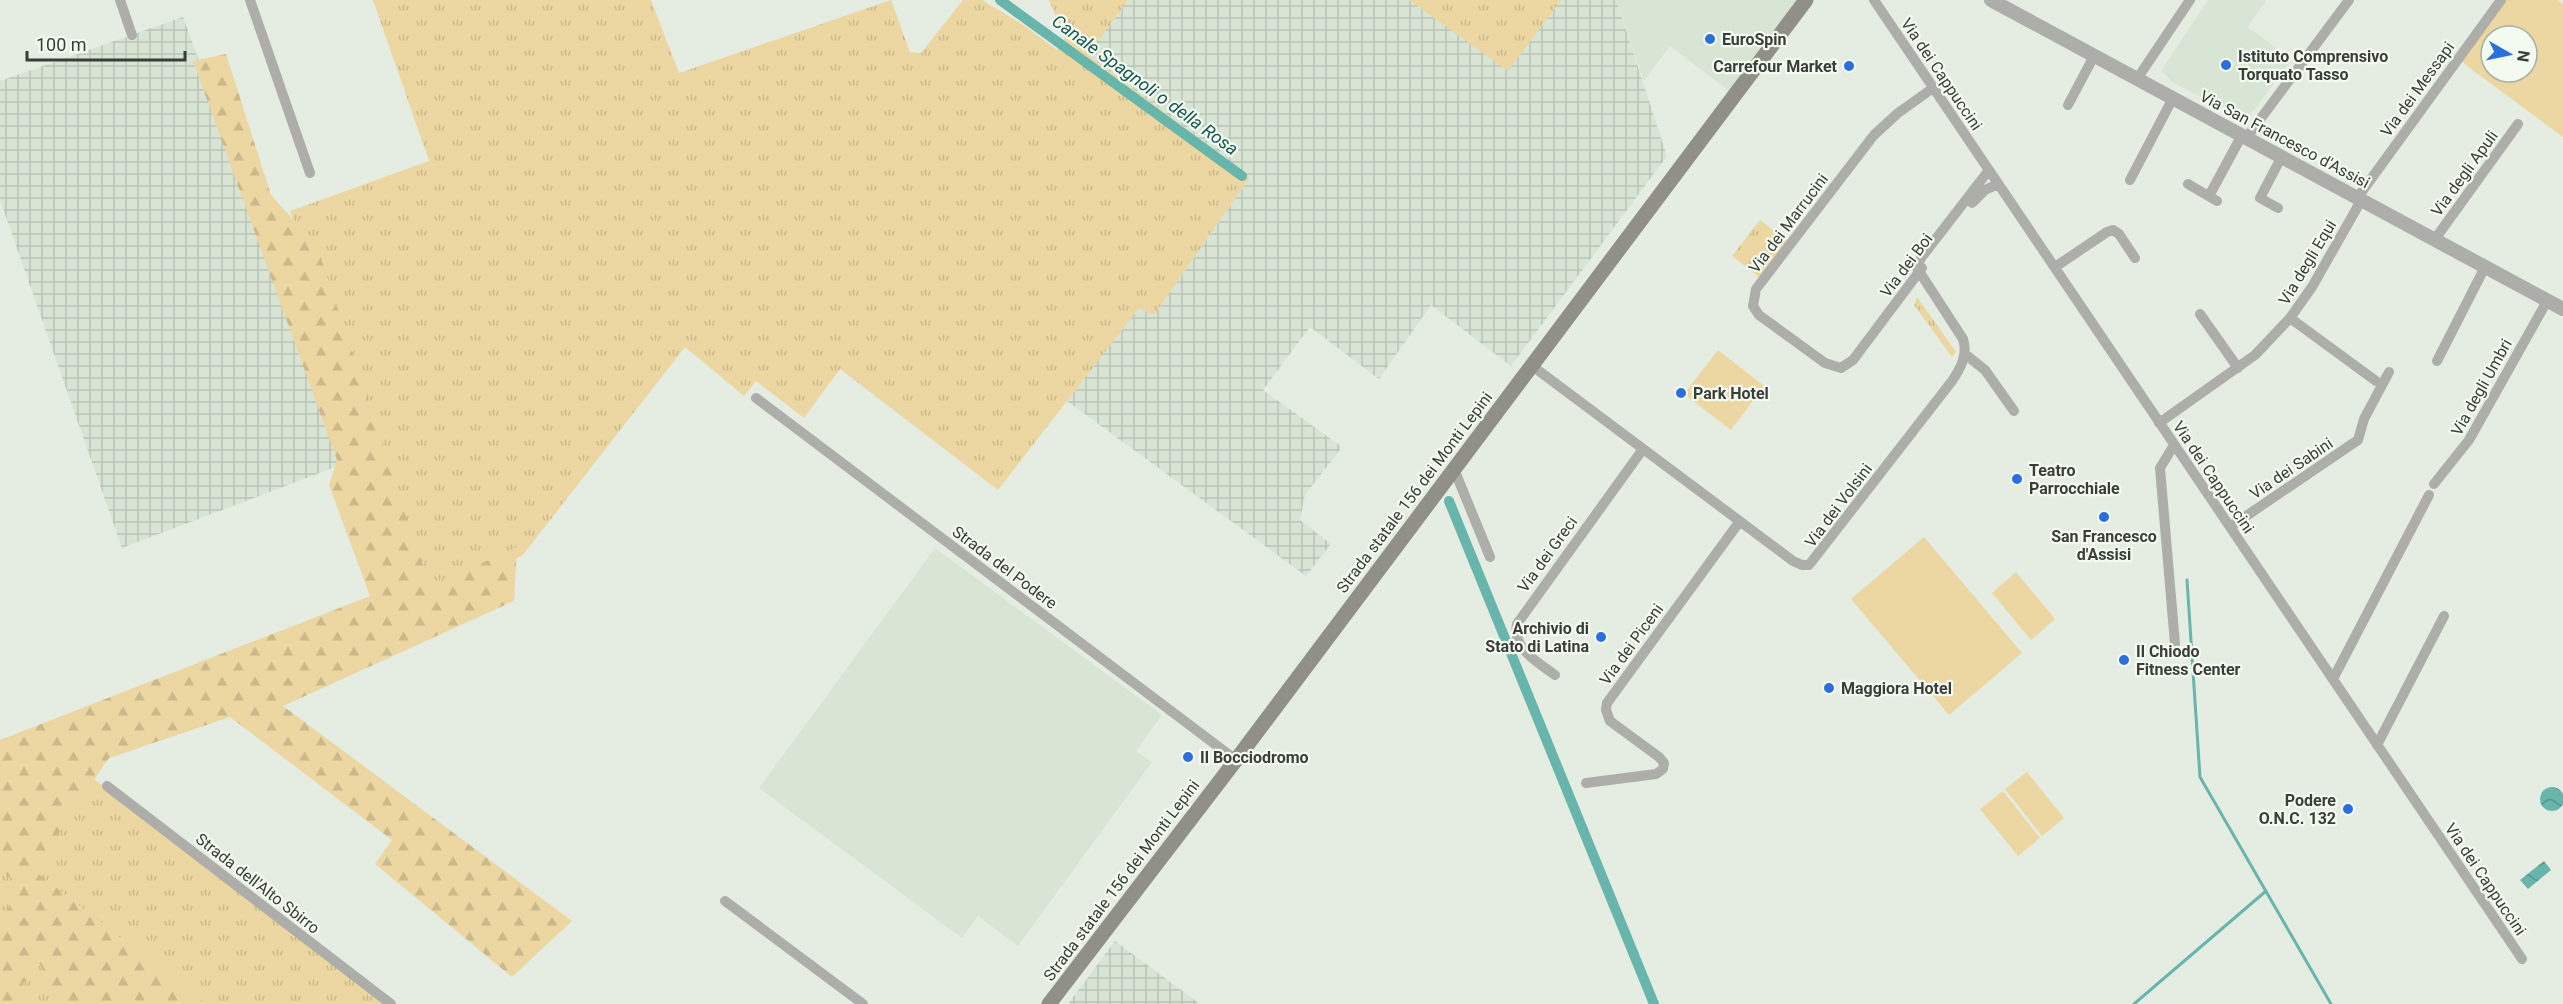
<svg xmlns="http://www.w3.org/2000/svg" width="2563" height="1004" font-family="Roboto,sans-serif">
<defs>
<pattern id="industrial-grid" width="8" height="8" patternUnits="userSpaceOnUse" patternTransform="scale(1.5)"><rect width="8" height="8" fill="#d8e4d4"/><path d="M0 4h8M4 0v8" fill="none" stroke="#bac4b7"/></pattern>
<pattern id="grass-tufts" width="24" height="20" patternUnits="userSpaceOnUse" patternTransform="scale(1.5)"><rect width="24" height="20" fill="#ecd6a1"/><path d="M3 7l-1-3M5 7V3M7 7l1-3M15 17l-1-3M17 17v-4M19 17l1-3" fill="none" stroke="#cbb98b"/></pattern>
<pattern id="forest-firs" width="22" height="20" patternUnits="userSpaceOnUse" patternTransform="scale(1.5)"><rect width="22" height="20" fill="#ecd6a1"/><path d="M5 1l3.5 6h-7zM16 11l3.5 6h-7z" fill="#cbb98b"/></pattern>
<pattern id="water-waves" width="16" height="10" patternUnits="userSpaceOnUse" patternTransform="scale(1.5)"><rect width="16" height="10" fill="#68b5ab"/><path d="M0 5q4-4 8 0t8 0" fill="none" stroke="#57948c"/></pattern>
</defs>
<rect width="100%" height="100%" fill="#e5ede3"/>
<path fill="#d8e4d4" d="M1616 0H1810L1737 97 1670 46 1644 81Z
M2208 0H2266L2248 27 2292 60 2246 120 2174 83 2161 71Z
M935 548 1162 715 1136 751 1152 762 1018 946 978 916 962 938 759 788Z"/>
<path fill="url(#industrial-grid)" d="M1128 0H1409L1508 70 1561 0H1616L1667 156 1511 366 1431 305 1379 379 1310 327 1263 390 1342 447 1305 495 1300 520 1331 544 1306 576 1067 401 1139 307 1154 315 1250 177 1087 55Z
M183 17 346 463 122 548 0 200V81Z
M1115 941 1200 1004H1068Z"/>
<path fill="url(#grass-tufts)" d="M373 0H651L679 73 891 0 910 52 921 53 963 0H982L1025 26 1057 50 1065 38 1049 0H1128L1088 55 1250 177 1154 315 1139 308 998 490 840 369 804 418 756 381 744 396 685 347 522 556 424 598 290 211 429 161Z
M1409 0H1561L1508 71Z
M1760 220 1787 241 1759 277 1732 256Z
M1917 297 1956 352 1952 357 1914 305Z
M80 768 385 1004H0V792Z"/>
<path fill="url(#forest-firs)" d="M226 54 271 195 317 246 430 587 517 547 514 601 283 706 572 921 512 977 375 864 392 840 230 717 109 758 74 808 36 872 206 1004H141L136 1000 124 1004H58L36 956 14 1004H0V928L19 883 0 871V740L370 596 329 485 337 460 193 61Z"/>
<path fill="#ecd6a1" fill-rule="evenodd" d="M2503 0H2557L2563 4V137L2459 60ZM2491 36H2527V72H2491Z
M1718 350 1764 386 1731 430 1684 394Z
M1924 537 2022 653 1949 715 1851 599Z
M2016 572 2055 619 2031 640 1992 593Z
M2027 772 2064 818 2042 836 2005 789Z
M2003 791 2040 838 2018 856 1980 809Z"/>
<path fill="url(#water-waves)" d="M2540 799a12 12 0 1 1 24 0a12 12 0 1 1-24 0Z
M2544 861 2551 870 2528 889 2520 880Z"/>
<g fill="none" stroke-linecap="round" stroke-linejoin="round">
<path stroke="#68b5ab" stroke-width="3" d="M2187 580 2200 777 2331 1004
M2134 1004 2266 891"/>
<path stroke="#68b5ab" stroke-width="10" d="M1000 0 1242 176
M1449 501 1654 1004"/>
<path stroke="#adaea9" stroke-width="10" d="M120 0 132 35
M250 0 310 173
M1874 0 2522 959
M2137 79 2190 0
M2068 105 2094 56
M2247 137 2349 0
M2130 180 2173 98
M2188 184 2217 201
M2209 196 2242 135
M2358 197 2501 0
M1972 203 1985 190 1998 184
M2278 208 2260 198 2282 156
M2435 239 2518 124
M2055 267 2107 232 2113 230 2119 234 2135 258
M1922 268 1853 360 1841 368 1825 363 1759 315 1753 306 1756 289 1874 135 1898 113 1933 88
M2200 314 2238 368
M2290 318 2376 381
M1965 354 1985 370 2014 411
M2437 361 2485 267
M1531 365 1793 561 1802 565H1809L1952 381C1961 368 1968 354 1963 339L1917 268 1921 258 1989 170
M756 398 1236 760
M2159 423 2255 355 2290 318 2312 287 2362 199
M2174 445 2160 468 2175 644
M1454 469 1490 557
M2434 484 2469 440 2547 301
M2230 527 2358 440 2364 419 2389 372
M1555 675C1538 662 1512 649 1517 624L1643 449
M2333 679 2429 495
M2377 745 2444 616
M1586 783 1656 774 1663 769 1664 763 1659 757 1610 721 1606 710 1607 703 1740 521
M107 786 391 1004
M725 901 863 1004"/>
<path stroke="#adaea9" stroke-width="14" d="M1991 0 2563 309"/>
<path stroke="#909089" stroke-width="15" d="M1049 1004 1236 760 1806 0"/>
</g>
<g fill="#2b6fdc" stroke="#f3faf0" stroke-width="2">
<circle cx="1710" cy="39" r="6"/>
<circle cx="2226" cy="65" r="6"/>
<circle cx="1849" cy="66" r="6"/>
<circle cx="1681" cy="393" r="6"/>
<circle cx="2017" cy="479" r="6"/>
<circle cx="2104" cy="517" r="6"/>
<circle cx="1601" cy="637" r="6"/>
<circle cx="2124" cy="660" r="6"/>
<circle cx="1829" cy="688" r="6"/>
<circle cx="1188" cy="757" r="6"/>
<circle cx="2348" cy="809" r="6"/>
</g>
<g text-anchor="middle" stroke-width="4.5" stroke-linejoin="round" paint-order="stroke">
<g font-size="16" font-weight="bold" fill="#3a3d39" stroke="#f3faf0" text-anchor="start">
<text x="1722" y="45">EuroSpin</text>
<text x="2238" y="62">Istituto Comprensivo<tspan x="2238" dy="18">Torquato Tasso</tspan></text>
<text x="1837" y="72" text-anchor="end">Carrefour Market</text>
<text x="1693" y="399">Park Hotel</text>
<text x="2029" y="476">Teatro<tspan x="2029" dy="18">Parrocchiale</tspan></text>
<text x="2104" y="542" text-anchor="middle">San Francesco<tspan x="2104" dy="18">d'Assisi</tspan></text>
<text x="1589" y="634" text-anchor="end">Archivio di<tspan x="1589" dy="18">Stato di Latina</tspan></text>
<text x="2136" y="657">Il Chiodo<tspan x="2136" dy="18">Fitness Center</tspan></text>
<text x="1841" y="694">Maggiora Hotel</text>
<text x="1200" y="763">Il Bocciodromo</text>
<text x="2336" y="806" text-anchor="end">Podere<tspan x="2336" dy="18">O.N.C. 132</tspan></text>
</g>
<g font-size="16" fill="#3a3d39" stroke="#f3faf0">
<text transform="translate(1942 74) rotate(56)" y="6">Via dei Cappuccini</text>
<text transform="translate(2417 89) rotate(-54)" y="6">Via dei Messapi</text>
<text transform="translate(2285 139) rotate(28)" y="6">Via San Francesco d'Assisi</text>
<text transform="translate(2464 173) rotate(-54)" y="6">Via degli Apuli</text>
<text transform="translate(1788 223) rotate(-53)" y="6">Via dei Marrucini</text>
<text transform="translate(2307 262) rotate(-59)" y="6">Via degli Equi</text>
<text transform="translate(1906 265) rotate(-53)" y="6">Via dei Boi</text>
<text transform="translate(2481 387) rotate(-61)" y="6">Via degli Umbri</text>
<text transform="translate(2291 468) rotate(-34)" y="6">Via dei Sabini</text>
<text transform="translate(2214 477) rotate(56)" y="6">Via dei Cappuccini</text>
<text transform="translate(1414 492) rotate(-53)" y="6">Strada statale 156 dei Monti Lepini</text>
<text transform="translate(1838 505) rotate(-53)" y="6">Via dei Volsini</text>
<text transform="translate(1547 554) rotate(-54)" y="6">Via dei Greci</text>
<text transform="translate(1005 567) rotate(37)" y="6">Strada del Podere</text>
<text transform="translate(1631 644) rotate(-54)" y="6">Via dei Piceni</text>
<text transform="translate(2486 879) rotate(56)" y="6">Via dei Cappuccini</text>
<text transform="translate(1121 880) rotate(-53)" y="6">Strada statale 156 dei Monti Lepini</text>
<text transform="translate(258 883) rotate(38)" y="6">Strada dell'Alto Sbirro</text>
</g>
<g font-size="18" font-style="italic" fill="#175852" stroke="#f3faf0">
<text transform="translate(1145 85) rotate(36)" y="6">Canale Spagnoli o della Rosa</text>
</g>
</g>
<g transform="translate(2509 54) rotate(99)"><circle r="28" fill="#f3faf0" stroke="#a9aea7" stroke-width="1.5"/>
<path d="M0-4.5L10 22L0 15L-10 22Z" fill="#2b6fdc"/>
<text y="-9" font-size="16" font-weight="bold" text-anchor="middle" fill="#3a3d39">N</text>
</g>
<path d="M27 51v9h158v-9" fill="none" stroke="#3a3d39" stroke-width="3"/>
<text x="36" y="51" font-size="18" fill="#3a3d39" stroke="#f3faf0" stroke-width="4.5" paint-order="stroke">100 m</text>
</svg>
